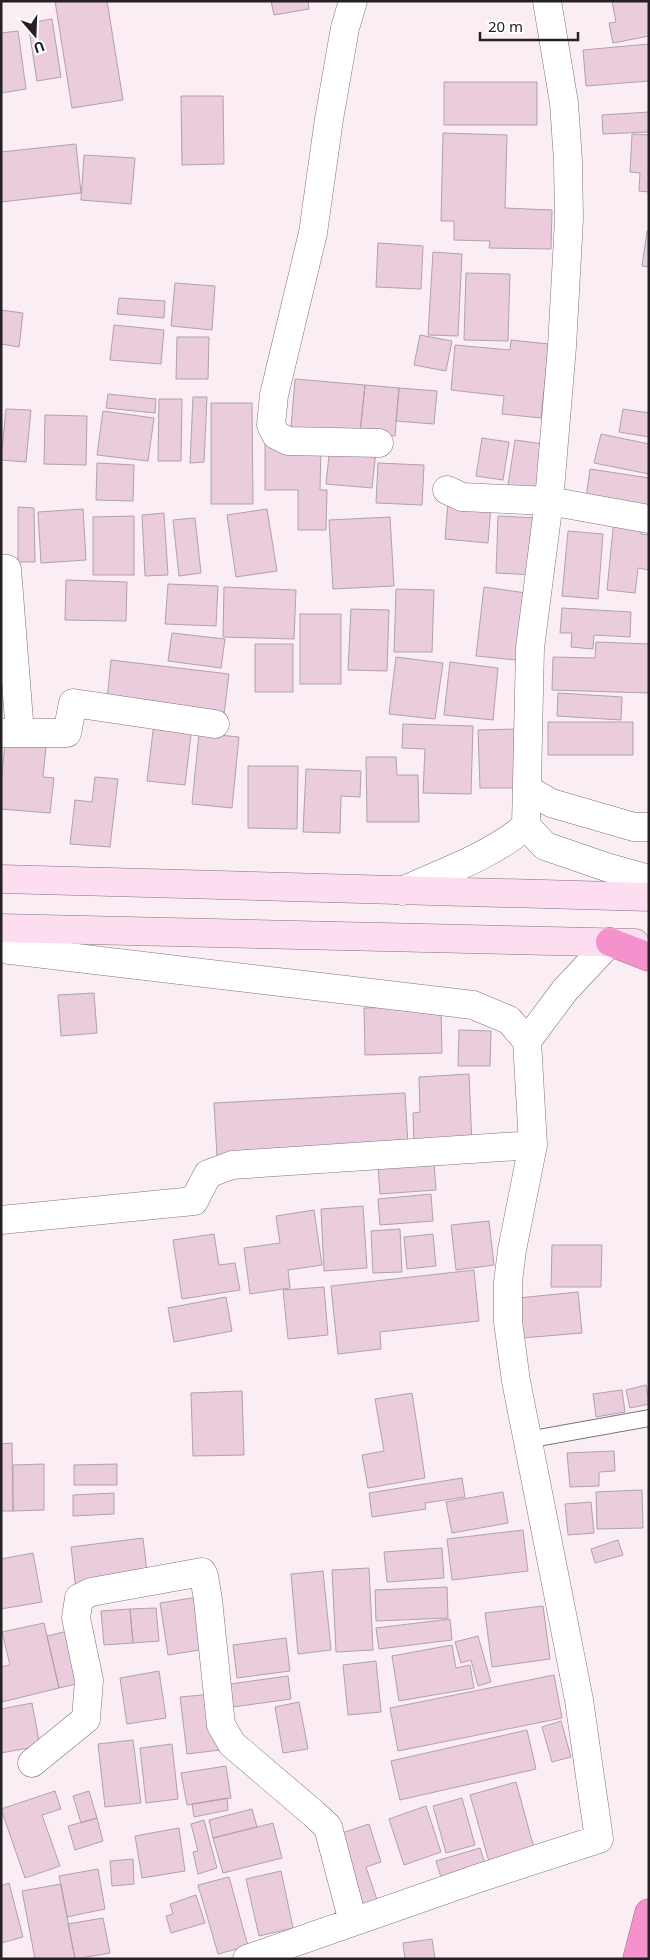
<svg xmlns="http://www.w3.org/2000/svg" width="650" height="1960" font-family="'Noto Sans',sans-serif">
<rect width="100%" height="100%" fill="#fbedf4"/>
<path fill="#ebccdd" stroke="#afa2a9" d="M55 1H107L123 100 72 108Z
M271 1H308L309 9 274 15Z
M612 1H649V36L613 43 609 23 616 22Z
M52 19 61 77 37 81 28 23Z
M18 31 26 89 1 93V33Z
M649 44V81L586 86 583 50Z
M444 82H537V125H444Z
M181 96H223L224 164 182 165Z
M649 112V132L603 134 602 115Z
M443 133 507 135 505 208 552 210 551 249 489 248 490 241 454 240V221H441Z
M632 134 649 135V192L639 191 640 173 630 172Z
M76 144 81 193 1 202V152Z
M84 155 135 158 131 204 81 200Z
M647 231H649V267L642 266Z
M378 243 423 246 421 289 376 287Z
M433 252 462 254 458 336 428 335Z
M466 273 510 274 508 341 464 340Z
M175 283 215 286 212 330 171 326Z
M119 298 165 301 164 318 117 314Z
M1 310 23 313 19 347 1 344Z
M114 325 164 330 161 364 110 360Z
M420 335 452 341 446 371 414 365Z
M177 337H209L208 379H176Z
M511 340 549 344 541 418 502 414 504 396 451 390 455 345 510 350Z
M295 379 365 385 360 433 291 428Z
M365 385 399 388 395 436 360 433Z
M399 388 437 391 434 424 396 421Z
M108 394 156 399 155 413 106 408Z
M193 397H207L204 462 190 463Z
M159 399H182L181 461H158Z
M211 403H252L253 504H211Z
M6 409 31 410 26 462 1 460Z
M623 409 649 413V437L619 432Z
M103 411 154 418 148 461 97 455Z
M45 415 87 416 86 465 44 464Z
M601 434 649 444V474L594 463Z
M482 438 509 442 503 480 476 476Z
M515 440 544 444 538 490 508 485Z
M265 444H321L320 490H327L326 530H298V490H265Z
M330 446 376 451 372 488 326 484Z
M97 463 134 465 133 501 96 500Z
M378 463 424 465 422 505 376 503Z
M590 469 649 478V508L586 498Z
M448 503 491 506 488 543 445 539Z
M18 507 34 508 35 562H18Z
M83 509 86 560 41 563 38 512Z
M267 509 277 571 236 577 227 515Z
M164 513 168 575 145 576 142 515Z
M134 516V575H93V517Z
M498 516 538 518 535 575 496 573Z
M390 517 394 586 333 589 329 520Z
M195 518 201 573 179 576 173 520Z
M614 519 642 522 641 534 649 535V570L638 568 635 593 607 590Z
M568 531 603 534 598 599 562 596Z
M66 580 127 582 126 621 65 620Z
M168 584 218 586 216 626 165 624Z
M224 587 296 590 294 639 223 637Z
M484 587 533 594 516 660 476 656Z
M396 589 434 590 432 652H394Z
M562 608 631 612 630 637 594 635 593 649 571 647 572 633H560Z
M351 609 389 610 387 671 348 670Z
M300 614H341V684H300Z
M172 633 225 639 221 668 168 661Z
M596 642 649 644V693L552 690 553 657 595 658Z
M255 644H293V692H255Z
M396 657 443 663 435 719 389 714Z
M111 660 229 674 224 714 107 700Z
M450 662 498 668 493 720 444 715Z
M558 693 622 697 621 720 557 716Z
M548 722H633V755H548Z
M154 723 192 727 185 785 147 781Z
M403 724 473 726 471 794 423 793 425 749 402 748Z
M517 729 518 788H480L478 730Z
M199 733 239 737 232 808 192 804Z
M5 743 46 746 43 777 54 778 50 813 1 809V784Z
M366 757H396L397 775H418L419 822H367Z
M248 766H298L297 829 248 828Z
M306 769 361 771 360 797 341 796 340 833 303 832Z
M95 777 118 779 110 847 70 844 75 800 92 802Z
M94 993 97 1033 61 1036 58 995Z
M441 1006 442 1053 365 1055 364 1008Z
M459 1030 491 1031 490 1066H458Z
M469 1074 472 1145 414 1147 413 1113 420 1112 419 1077Z
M405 1093 408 1146 217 1156 214 1103Z
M434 1162 436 1190 380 1194 378 1166Z
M431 1194 433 1221 380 1225 378 1199Z
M363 1206 367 1268 324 1271 321 1209Z
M314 1210 322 1265 288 1270 290 1288 250 1294 244 1248 280 1243 276 1216Z
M489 1221 494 1265 456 1270 451 1225Z
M400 1229 402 1272 373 1273 371 1231Z
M214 1234 219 1265 235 1263 240 1290 182 1299 173 1240Z
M433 1234 436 1266 407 1269 404 1237Z
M552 1245H602L601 1287H551Z
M474 1270 479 1321 380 1332 381 1349 338 1354 331 1286Z
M324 1287 328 1335 288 1339 283 1290Z
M578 1292 582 1333 522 1338 518 1298Z
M226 1297 232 1331 174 1342 168 1308Z
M646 1385 649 1404 630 1408 626 1390Z
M622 1390 625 1412 596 1417 593 1394Z
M242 1391 244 1455 193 1456 191 1393Z
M412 1393 425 1478 368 1488 362 1455 384 1451 375 1399Z
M12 1443 13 1511H1V1444Z
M614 1451 615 1471 599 1472V1486L570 1487 567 1453Z
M44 1464V1510L13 1511V1465Z
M117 1464V1485H74V1465Z
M462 1478 465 1497 425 1503 426 1509 372 1517 369 1493Z
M642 1490 643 1528 597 1529 596 1492Z
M503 1492 508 1523 452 1533 446 1502Z
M114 1493V1514L73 1516V1495Z
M591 1502 594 1533 568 1535 565 1504Z
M523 1530 528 1571 452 1580 447 1539Z
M143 1538 148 1581 76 1590 71 1547Z
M618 1540 623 1555 595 1563 591 1549Z
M442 1548 444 1578 387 1582 384 1552Z
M33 1553 42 1602 1 1609V1559Z
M369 1568 373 1650 336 1652 332 1570Z
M323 1571 331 1650 298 1654 291 1574Z
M447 1587 448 1618 376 1621 375 1590Z
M198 1597 200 1650 168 1655 160 1603Z
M543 1606 550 1659 492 1667 485 1613Z
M156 1608 159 1641 133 1643 130 1609Z
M130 1609 133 1643 104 1645 101 1611Z
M450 1619 452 1640 379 1649 376 1628Z
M44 1623 59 1688 2 1702 1 1667 10 1665 2 1632Z
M72 1630 85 1682 59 1688 47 1636Z
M478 1636 491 1682 478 1686 471 1660 461 1663 455 1642Z
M286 1638 290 1671 237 1678 233 1645Z
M452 1645 456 1668 470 1665 474 1688 399 1701 392 1656Z
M376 1661 381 1712 348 1715 343 1665Z
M159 1671 166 1718 127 1724 120 1678Z
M554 1675 562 1718 398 1751 390 1708Z
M288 1676 291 1699 233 1707 230 1684Z
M213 1694 220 1750 187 1754 180 1697Z
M299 1702 308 1749 283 1753 275 1707Z
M32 1703 40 1746 1 1753V1709Z
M561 1721 571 1757 552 1762 542 1727Z
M527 1730 536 1769 400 1800 391 1761Z
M133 1740 141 1803 105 1807 98 1744Z
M172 1744 178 1799 146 1803 140 1748Z
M226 1766 231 1798 187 1805 181 1773Z
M516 1782 535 1852 490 1865 470 1795Z
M55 1791 61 1809 42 1815 60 1866 25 1878 1 1809Z
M89 1791 97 1818 81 1823 73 1796Z
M227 1798 228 1810 194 1817 192 1804Z
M462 1798 475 1845 446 1853 433 1806Z
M426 1806 441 1852 404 1865 389 1819Z
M252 1809 257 1827 213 1838 209 1820Z
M97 1818 103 1841 75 1850 68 1826Z
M204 1820 217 1868 198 1874 193 1852 198 1851 191 1824Z
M273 1823 282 1858 223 1873 213 1838Z
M369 1824 381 1862 366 1867 378 1903 358 1909 333 1836Z
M179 1828 185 1871 142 1878 135 1836Z
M480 1848 488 1873 444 1887 436 1861Z
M133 1859 134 1884 112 1886 110 1861Z
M98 1869 105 1909 67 1917 59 1876Z
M281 1871 293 1928 259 1936 246 1879Z
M229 1877 248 1946 218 1954 198 1885Z
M9 1883 23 1937 1 1943V1886Z
M61 1884 75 1959H35L22 1891Z
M196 1895 205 1923 171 1933 166 1916 173 1914 170 1904Z
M103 1918 110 1953 75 1959 68 1924Z
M432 1939 435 1959H405L403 1943Z"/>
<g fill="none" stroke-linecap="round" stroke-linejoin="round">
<g stroke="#7f737a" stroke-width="18">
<path id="service" d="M527 1440 649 1418"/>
</g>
<g stroke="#7f737a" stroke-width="29">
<path id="minor" d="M353 1 345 28 329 119 313 233 274 395 271 425 276 435 288 441 379 443
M547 1 564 103 568 161 569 219 562 347 549 501 530 648 526 826 545 846 606 867 649 879
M447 490 462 497 549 501 649 519
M1 569H7L20 733
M1 733H67L73 703 215 724
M527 789 551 803 634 827H649
M402 891C444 872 491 856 526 826
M1 949 473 1005 509 1020 527 1041 533 1145 512 1250 508 1282V1322L516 1381 579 1700 599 1839 479 1878 247 1959
M527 1041 565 990 610 942
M1 1220 194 1201 208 1174 232 1165 533 1145
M32 1763 86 1719 89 1680 76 1618 79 1598 91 1592 202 1572 204 1576 208 1600 221 1725 232 1744 314 1814 328 1827 353 1922"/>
</g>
<g stroke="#7f737a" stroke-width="29">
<path id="secondary" d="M1 879 649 897
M1 928 635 943"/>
</g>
<g stroke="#ac6992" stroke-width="29">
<path id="motorway" d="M610 942 649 957
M637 1959 649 1913"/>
</g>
<use href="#service" stroke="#fff" stroke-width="16"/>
<use href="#minor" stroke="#fff" stroke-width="28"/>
<use href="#secondary" stroke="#fcdef0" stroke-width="28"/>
<use href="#motorway" stroke="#f591cd" stroke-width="28"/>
</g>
<rect width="650" height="1960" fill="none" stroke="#252023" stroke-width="5"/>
<g transform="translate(35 35) rotate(161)" stroke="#ffffff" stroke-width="4" paint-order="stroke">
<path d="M0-4L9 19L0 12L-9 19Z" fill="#252023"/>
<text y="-8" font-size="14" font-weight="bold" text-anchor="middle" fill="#252023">U</text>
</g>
<path d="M480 32v8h98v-8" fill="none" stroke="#252023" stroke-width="2.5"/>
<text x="488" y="32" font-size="15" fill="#252023" stroke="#ffffff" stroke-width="4" paint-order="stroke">20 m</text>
</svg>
